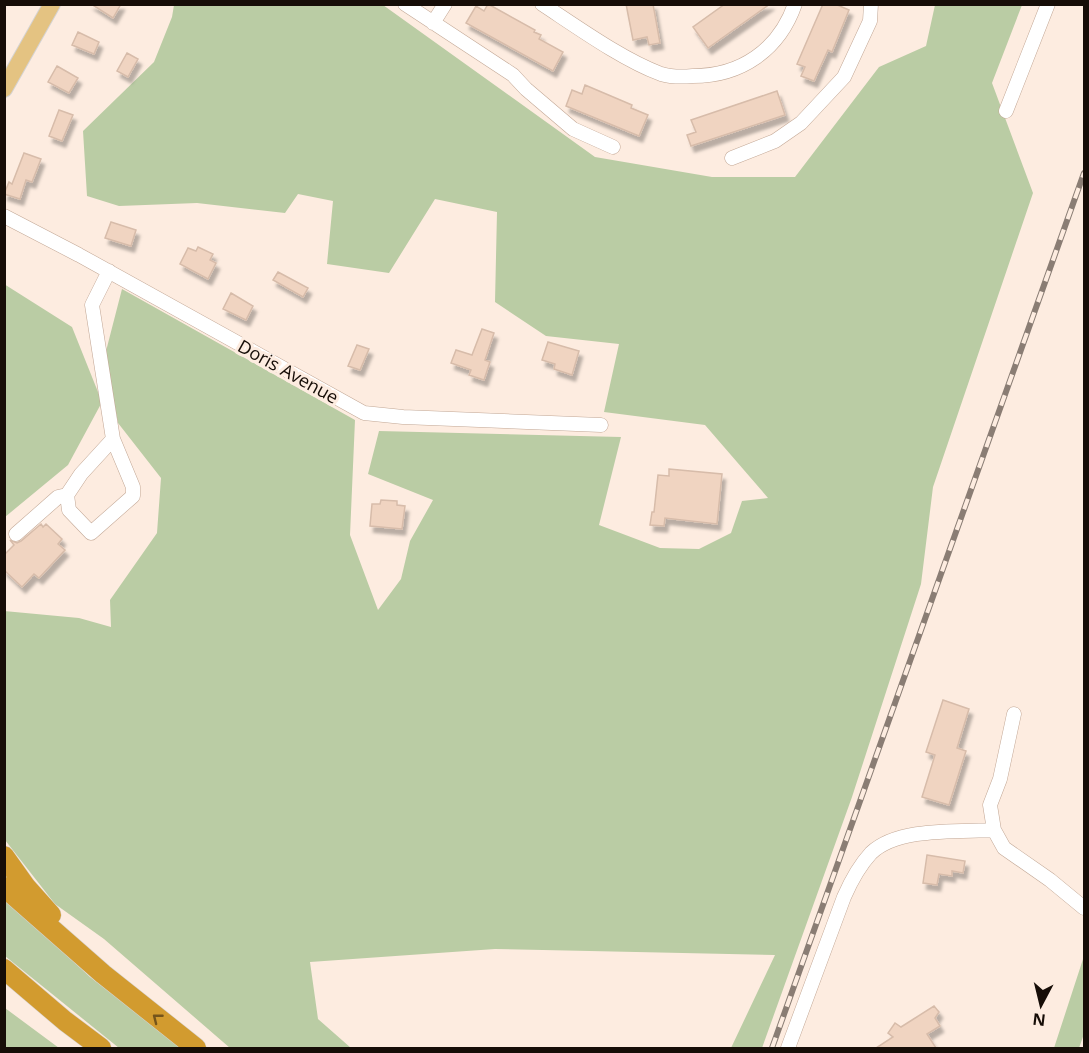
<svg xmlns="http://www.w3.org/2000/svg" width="1089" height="1053" font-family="'Open Sans',sans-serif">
<defs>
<filter id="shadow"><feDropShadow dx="3.5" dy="6" stdDeviation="1.5" flood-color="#0004"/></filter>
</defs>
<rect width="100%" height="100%" fill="#fdece0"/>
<path fill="#bacca4" d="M174 5H383L595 157 712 177H795L879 67 926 46 935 5H1022L992 83 1033 193 933 487 921 584 852 797 762 1048H731L775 955 495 949 310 962 318 1019 351 1048H230L104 939 55 904 5 840 4 611 79 618 111 627 110 600 157 533 161 478 118 423 105 355 122 289 355 420 350 535 378 610 401 579 410 541 433 500 368 474 379 431 621 437 599 525 660 548 699 549 731 533 742 501 768 498 705 425 604 412 619 344 546 336 495 302 497 212 435 199 389 273 327 264 333 201 298 194 285 213 197 203 119 206 87 196 83 131 154 62 172 17Z
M4 284 72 327 102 402 68 465 5 517Z
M4 897 90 977 184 1048H119L5 956Z
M1084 956V1034L1079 1048H1054Z
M5 1008 59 1048H5Z"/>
<path fill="#f0d4c1" stroke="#d7bcaa" stroke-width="1.5" filter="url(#shadow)" d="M91 4H121L113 18Z
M488 4 535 30 534 32 541 35 539 39 563 52 553 71 466 23 476 6 484 11Z
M626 4H653L660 43 649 45 647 37 633 40Z
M725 4H770L708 48 693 27Z
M823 4H835L849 10 832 52 828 50 814 81 801 76 805 67 797 64Z
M78 32 99 42 94 54 72 45Z
M127 53 138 59 128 77 117 71Z
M57 66 78 78 69 93 48 82Z
M585 85 632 105 631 108 648 115 639 136 566 106 572 90 582 94Z
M777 91 785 115 691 146 687 135 696 132 691 120Z
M59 110 73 115 62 141 49 136Z
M24 153 41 159 32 182 26 180 20 199 4 194 9 182 12 184Z
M111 222 136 230 131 246 105 238Z
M198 247 213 254 210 260 216 263 208 279 180 264 188 248 196 251Z
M278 272 308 288 303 297 273 280Z
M231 293 253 306 246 320 223 309Z
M482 329 494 333 485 360 490 362 484 380 469 375 471 370 451 363 456 350 472 355Z
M548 342 579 351 572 375 554 369 555 364 542 360Z
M357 345 369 349 360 370 348 366Z
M669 469 722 474 717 524 665 518 664 526 650 525 652 512H654L658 475 669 476Z
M381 500 397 501V505L405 506 402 529 370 526 372 504H380Z
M41 524 43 527 46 524 62 539 58 544 65 550 39 578 34 574 22 587 4 570V555L14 545 10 540 17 543 21 541Z
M943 700 969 709 957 748 966 751 949 805 922 797 935 755 926 752Z
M927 855 965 861 963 873 952 871V876L939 874 937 885 923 883Z
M934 1006 939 1012 935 1018 940 1026 927 1034 936 1048H876L893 1037 888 1033 895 1023 901 1027Z"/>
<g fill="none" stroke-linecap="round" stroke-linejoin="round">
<g stroke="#c2a795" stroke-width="15">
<path id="minor" d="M405 4 513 75 526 89 573 129 613 147
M542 4C577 27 623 60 661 74 671 77 683 77 693 76 741 76 779 50 795 4
M433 23 445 4
M1006 111 1048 4
M732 158 775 141 801 123 844 77 870 21 871 4
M4 216 79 255 364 413 403 417 601 425
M109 271 92 305 113 439 81 474 67 495 69 510 91 533 133 496V487L113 439
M16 534 58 497 67 495
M1014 714 1000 779 990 805 994 830 1004 848 1050 880 1084 908
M788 1048 844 897C851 881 859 866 871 853 898 827 958 832 994 830"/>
</g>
<g stroke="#d5d3d2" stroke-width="18">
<path id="major" d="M4 89 52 4"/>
</g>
<g stroke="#d5d3d2" stroke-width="21">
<path id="highway" d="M4 856 26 887 51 915
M4 887 103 974 196 1048
M4 969 65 1021 101 1048"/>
</g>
<use href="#minor" stroke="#fff" stroke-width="14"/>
<use href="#major" stroke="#e4c382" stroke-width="16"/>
<use href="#highway" stroke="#d29b2f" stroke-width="20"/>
<g stroke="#8a7d74" stroke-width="6">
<path id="rail" d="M772 1048 1084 173"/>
</g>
<use href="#rail" stroke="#fdece0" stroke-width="4" stroke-dasharray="11" stroke-linecap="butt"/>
</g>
<defs><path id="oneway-chevron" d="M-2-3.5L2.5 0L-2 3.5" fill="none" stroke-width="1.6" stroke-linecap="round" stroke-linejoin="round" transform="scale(1.5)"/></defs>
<use stroke="#74541b" href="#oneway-chevron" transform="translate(157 1018) rotate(-142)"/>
<g text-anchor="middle" stroke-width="6" stroke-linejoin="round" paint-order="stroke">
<g font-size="18" fill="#160d07" stroke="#fdece0">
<text transform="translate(288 372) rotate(29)" y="6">Doris Avenue</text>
</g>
</g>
<rect width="1089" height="1053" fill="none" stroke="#160d07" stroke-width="12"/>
<g transform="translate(1041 1005) rotate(187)" stroke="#fdece0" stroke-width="4.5" paint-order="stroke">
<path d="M0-4.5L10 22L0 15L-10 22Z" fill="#160d07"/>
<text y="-9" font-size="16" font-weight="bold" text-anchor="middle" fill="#160d07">N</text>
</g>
</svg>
